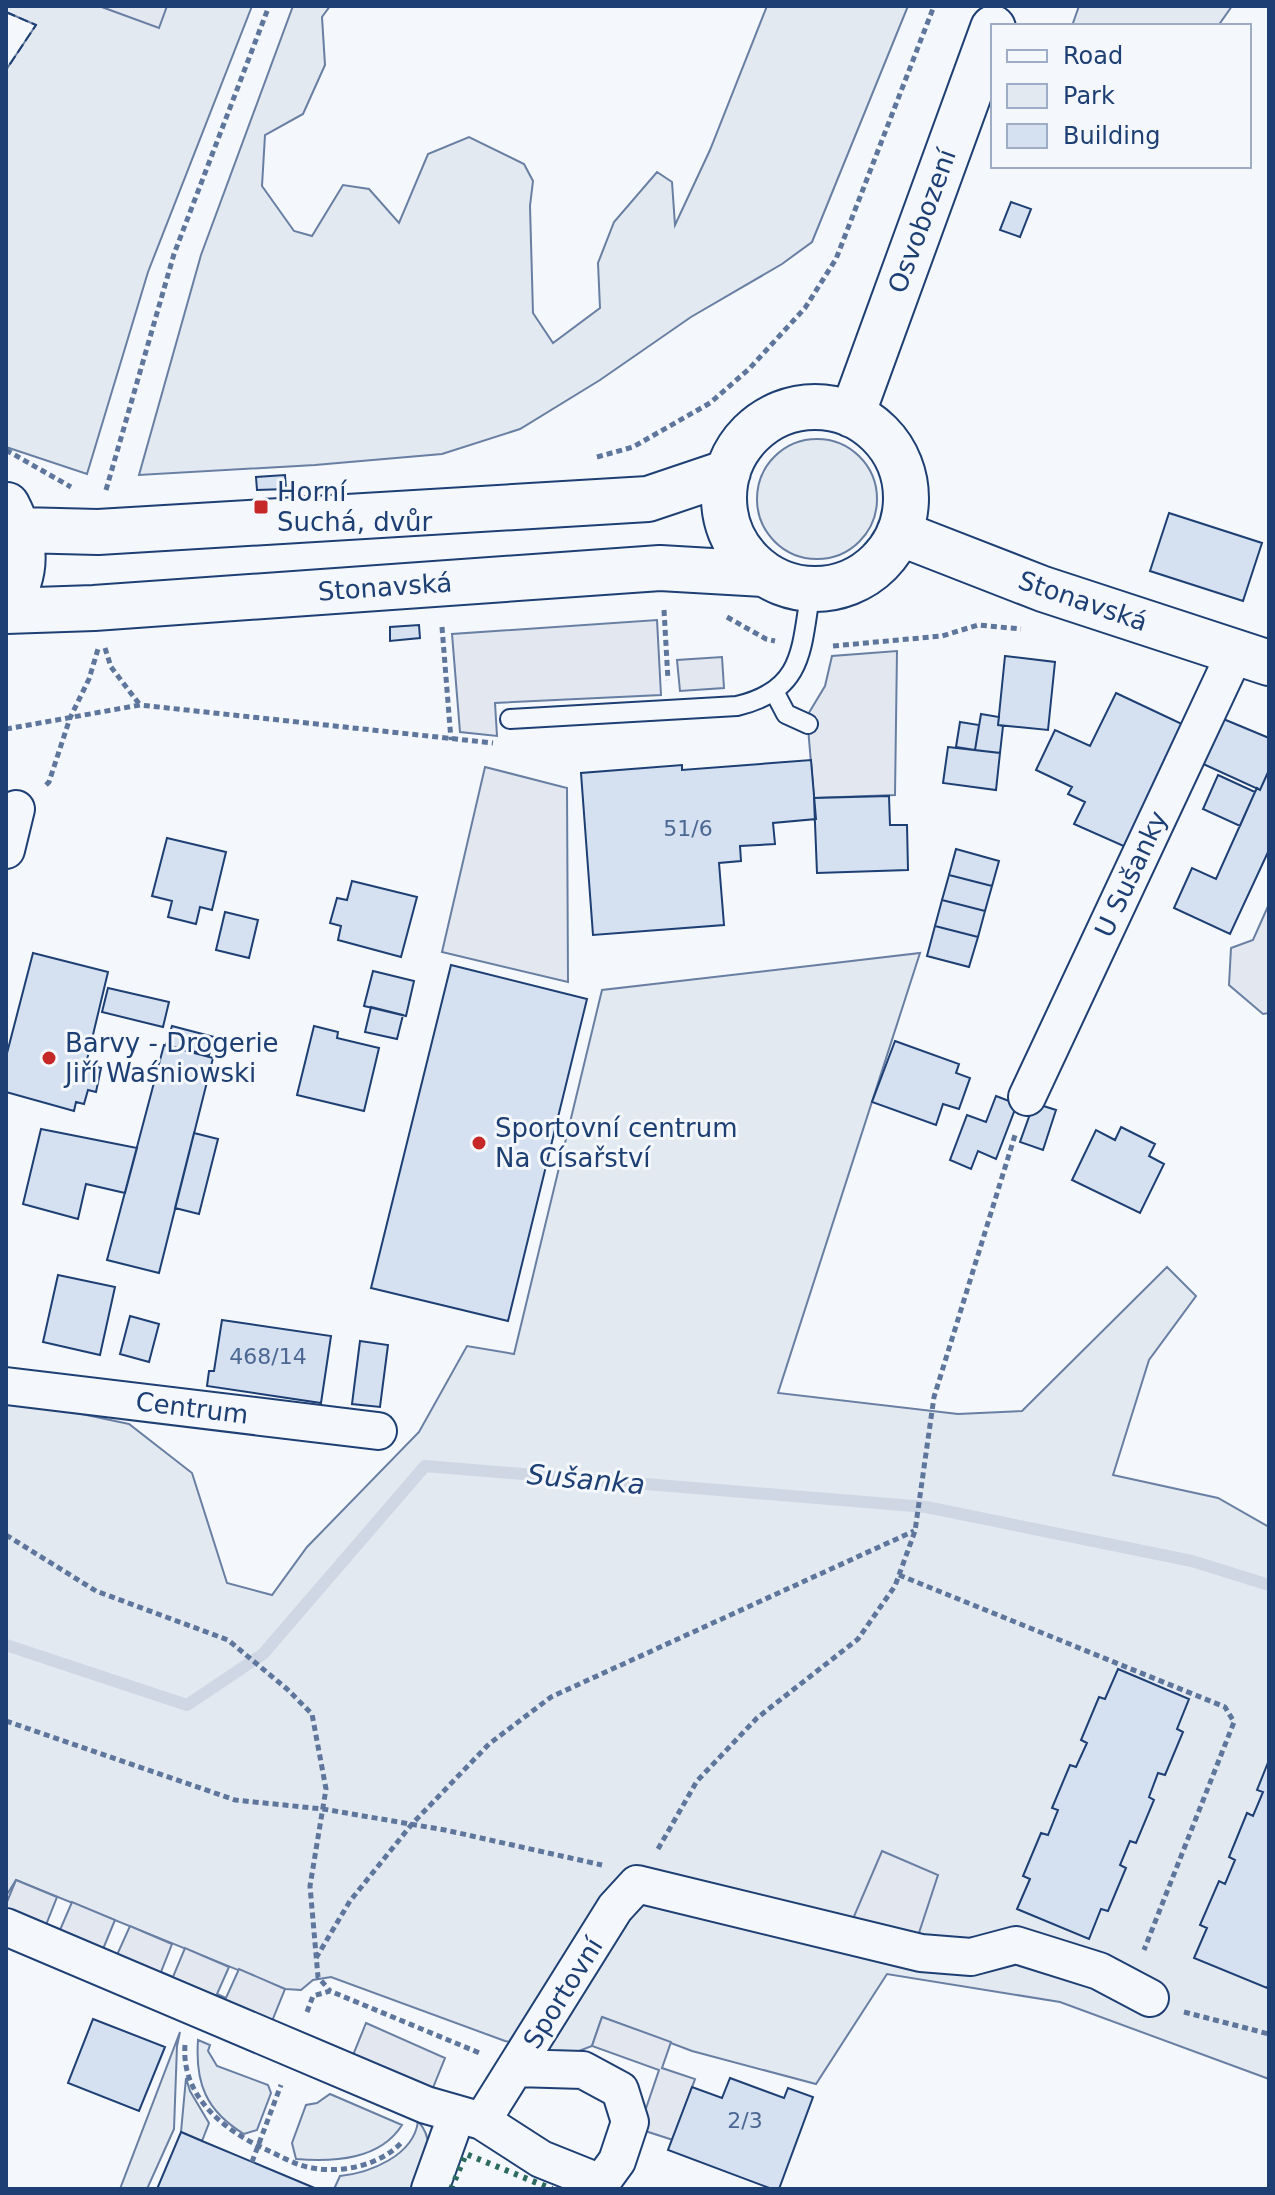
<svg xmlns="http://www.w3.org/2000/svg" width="1275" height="2195" font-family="'DejaVu Sans',sans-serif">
<rect width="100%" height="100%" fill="#f4f7fb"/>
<path fill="#e3e9f0" stroke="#687fa3" stroke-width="2" d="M6 6H252L148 272 87 474 6 447V70L36 25 6 12Z
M293 6H330L322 17 325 65 303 114 265 135 262 186 294 231 312 236 343 185 369 189 399 223 428 154 469 137 524 164 533 181 530 206 533 313 553 343 600 308 598 263 614 222 657 172 672 182 675 225 710 150 767 6H908L812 242 782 264 691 317 600 380 520 429 442 454 315 465 139 475 201 255Z
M1079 6H1232L1218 26H1072Z
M757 499a60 60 0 1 1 120 0a60 60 0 1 1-120 0Z
M920 953 778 1393 958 1414 1022 1411 1167 1267 1196 1296 1149 1360 1113 1475 1218 1498 1269 1527V2079L1060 2002 887 1974 816 2084 692 2051 602 2017 592 2046 571 2054 505 2041 331 1977 313 1980 301 1990 285 1989 16 1880 6 1896V1401L44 1406 129 1424 192 1473 227 1583 272 1595 307 1547 419 1432 467 1346 514 1354 602 990Z
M180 2032 177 2046 174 2129 147 2189H120Z
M198 2040 210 2045 208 2051 217 2066 268 2085 271 2093 257 2130 244 2134C206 2111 195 2083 198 2040Z
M186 2078 190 2091 209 2123 202 2141 181 2132Z
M330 2094 402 2125C380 2160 334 2162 296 2159L292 2143 306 2105 317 2103Z
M418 2121C438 2144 424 2163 414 2189H334L340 2176C369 2173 414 2156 418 2121Z"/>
<path fill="#e3e8f0" stroke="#687fa3" stroke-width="2" d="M99 6H167L159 28Z
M657 620 661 695 495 703 497 736 460 732 452 634Z
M897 651 895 795 814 798 807 716 825 686 832 656Z
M722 657 724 688 680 691 677 660Z
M485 767 567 788 568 982 442 952Z
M1269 904V1013L1263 1014 1229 985 1231 948 1253 940Z
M882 1851 938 1875 913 1951 846 1935Z
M16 1880 57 1897 46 1925 60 1930 72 1902 115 1920 103 1949 117 1955 130 1926 172 1944 161 1972 173 1977 185 1948 229 1967 217 1994 226 1998 239 1969 285 1989 266 2036 6 1927V1904Z
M602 2017 671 2042 662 2068 695 2079 673 2140 639 2129 659 2070 592 2046Z
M366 2023 445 2058 426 2105 347 2070Z"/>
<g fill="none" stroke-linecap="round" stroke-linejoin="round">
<path stroke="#cfd7e4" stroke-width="12" d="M6 1645 187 1705 263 1654 425 1466 926 1507 1192 1561 1269 1585"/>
</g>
<path fill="#d5e0f0" stroke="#1d3f73" stroke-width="2" d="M1011 202 1031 209 1020 237 1000 230Z
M285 475 286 489 257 490 256 477Z
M1169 513 1262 543 1243 601 1150 571Z
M419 625 420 638 390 641V627Z
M1005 656 1055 662 1048 730 998 725Z
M1116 693 1184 725 1128 848 1074 824 1085 802 1068 794 1072 787 1036 770 1055 730 1090 746Z
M981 714 999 717 998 725 1003 726 1000 753 975 750Z
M1221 718 1269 738V770L1260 790 1201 763Z
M960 722 979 725 975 750 956 747Z
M948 747 1000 753 996 790 943 783Z
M811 760 816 819 773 823 775 844 740 846 741 861 719 863 724 925 593 935 581 773 682 765V770Z
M1269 770V850L1230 934 1174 908 1192 868 1216 879 1255 792 1257 788 1260 790Z
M1218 775 1255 792 1240 826 1203 809Z
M889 796 890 825H907L908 870 817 873 814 798Z
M167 838 226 852 212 910 200 907 196 924 168 917 172 901 152 896Z
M956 849 999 861 992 886 949 875Z
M949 875 992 886 985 911 942 900Z
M352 881 417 897 401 957 338 940 341 926 330 923 337 898 347 900Z
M942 900 985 911 978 937 935 926Z
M225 912 258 920 249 958 216 950Z
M935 926 978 937 969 967 927 956Z
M33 953 108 972 86 1064 101 1068 96 1092 88 1090 84 1104 76 1102 74 1111 6 1092V1057Z
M451 965 587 999 508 1321 371 1288Z
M373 971 414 981 406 1016 364 1006Z
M108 988 169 1002 163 1027 102 1012Z
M371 1007 403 1015 397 1039 365 1032Z
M172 1026 214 1037 209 1055 166 1045Z
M314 1026 338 1032 337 1038 379 1048 364 1111 297 1095Z
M895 1041 959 1064 956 1073 970 1078 959 1109 943 1104 936 1125 872 1102Z
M164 1045 213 1058 159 1273 107 1260Z
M996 1096 1017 1104 996 1159 978 1151 971 1169 950 1160 967 1115 986 1122Z
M1034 1103 1056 1110 1043 1150 1020 1142Z
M1121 1127 1155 1144 1149 1156 1164 1164 1140 1213 1072 1180 1096 1130 1115 1140Z
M41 1129 137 1148 125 1193 86 1184 78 1219 23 1204Z
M194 1133 218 1139 199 1214 175 1208Z
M58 1275 115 1287 100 1355 43 1342Z
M130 1316 159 1324 149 1362 120 1354Z
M222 1320 331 1336 321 1403 207 1386 209 1371H214Z
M360 1341 388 1345 380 1407 352 1404Z
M1118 1669 1189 1699 1177 1729 1183 1732 1165 1775 1158 1773 1149 1797 1154 1800 1136 1843 1130 1841 1120 1865 1126 1868 1108 1911 1101 1909 1089 1939 1017 1909 1030 1879 1023 1876 1041 1833 1048 1835 1058 1810 1052 1808 1070 1765 1076 1767 1087 1743 1081 1740 1099 1697 1105 1699Z
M1269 1760V1983L1267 1988 1194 1958 1207 1928 1200 1925 1219 1881 1225 1884 1235 1860 1229 1857 1247 1813 1253 1816 1263 1792 1257 1790Z
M93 2019 165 2047 139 2111 68 2083Z
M730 2078 784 2098 788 2088 813 2097 779 2189H772L668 2150 692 2087 722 2098Z
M181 2132 202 2141 317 2189H157Z"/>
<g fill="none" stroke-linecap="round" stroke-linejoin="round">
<g stroke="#1d3f73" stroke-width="22">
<path id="lane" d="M775 693 786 714 808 724
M510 719 737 706C805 690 801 648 811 589"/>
</g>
<g stroke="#1d3f73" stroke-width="40">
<path id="street" d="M6 850 16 809
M1027 1097 1236 651
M6 1386 378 1431
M6 1927 426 2105 482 2121 615 1908 637 1884 921 1953 971 1957 1016 1945 1099 1971 1150 1998
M482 2121 541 2159 601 2183 617 2161 630 2122 620 2090 583 2070 516 2068
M430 2189 457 2114"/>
</g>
<g stroke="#1d3f73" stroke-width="48">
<path id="secondary" d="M724 498a91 91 0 1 1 182 0a91 91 0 1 1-182 0Z
M852 415 993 28
M20 530 98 532 648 499 728 472
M899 533 1043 589 1269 663
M6 607C30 571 26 542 7 505
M6 611 94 608 660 568 764 574"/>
</g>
<path stroke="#5e769c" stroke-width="5" stroke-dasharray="6 4" stroke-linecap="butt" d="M6 450 71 487
M597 457 633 447 710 403 749 369 805 308 836 259 934 6
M106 490 174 254 269 6
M664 610 668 680
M727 617 766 639 775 641
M442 627 451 740
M833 646 942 636 978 625 1021 629
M105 648 111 667 140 705
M6 729 140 705 493 743
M46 785 49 782 70 718 89 679 98 649
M6 1535 96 1591 228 1640 287 1689 312 1714 326 1789 310 1886 318 1977 330 1991
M899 1575 1225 1707 1234 1722 1144 1950
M6 1721 235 1800 323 1809 445 1830 602 1865
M658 1849 697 1781 757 1718 858 1639 895 1586 915 1531 934 1397 1016 1132
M316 1958 350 1901 412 1824 489 1744 551 1697 914 1531
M307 2012 313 1996 330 1991 482 2054
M1184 2012 1269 2034
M185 2045C181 2097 225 2131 267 2150 278 2155 289 2161 300 2165 334 2176 380 2167 403 2141
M252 2162 281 2085"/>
<use href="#lane" stroke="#f4f7fb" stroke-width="18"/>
<use href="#street" stroke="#f4f7fb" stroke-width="36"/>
<use href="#secondary" stroke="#f4f7fb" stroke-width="44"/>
<path stroke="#2c6c60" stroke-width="6" stroke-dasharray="4 6" stroke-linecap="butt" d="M451 2189 466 2154 552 2189"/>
<path stroke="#1d3f73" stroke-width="2" stroke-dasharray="10 4" stroke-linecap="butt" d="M6 12 36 25 6 70"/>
</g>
<g fill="#c62828" stroke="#f4f7fb" stroke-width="3">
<rect x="253" y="499" width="16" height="16" rx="4"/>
<circle cx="49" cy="1058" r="8"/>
<circle cx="479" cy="1143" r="8"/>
</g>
<g text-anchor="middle" stroke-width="6" stroke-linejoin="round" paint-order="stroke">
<g font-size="22" fill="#4b6792">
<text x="688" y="836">51/6</text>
<text x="268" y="1364">468/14</text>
<text x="745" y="2128">2/3</text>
</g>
<g font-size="26" fill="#1d3f73" stroke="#f4f7fb">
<text transform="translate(922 221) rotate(-70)" y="9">Osvobození</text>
<text transform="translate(385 587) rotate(-4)" y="9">Stonavská</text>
<text transform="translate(1083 601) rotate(19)" y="9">Stonavská</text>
<text transform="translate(1131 874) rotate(-65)" y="9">U Sušanky</text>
<text transform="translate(192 1408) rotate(7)" y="9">Centrum</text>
<text transform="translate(563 1993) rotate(-58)" y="9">Sportovní</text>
</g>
<g font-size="26" fill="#1d3f73" stroke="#f4f7fb" text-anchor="start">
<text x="277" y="501">Horní<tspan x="277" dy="30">Suchá, dvůr</tspan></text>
<text x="65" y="1052">Barvy - Drogerie<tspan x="65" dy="30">Jiří Waśniowski</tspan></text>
<text x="495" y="1137">Sportovní centrum<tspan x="495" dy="30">Na Císařství</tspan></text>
</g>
<g font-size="28" font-style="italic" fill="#1d3f73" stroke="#f4f7fb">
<text transform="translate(586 1479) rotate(5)" y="10">Sušanka</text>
</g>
</g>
<rect width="1275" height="2195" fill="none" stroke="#1d3f73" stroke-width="16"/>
<rect x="991" y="24" width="260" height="144" fill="#f4f7fb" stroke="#9eadc5" stroke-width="2"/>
<rect x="1007" y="50" width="40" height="12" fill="#f4f7fb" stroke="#9eadc5" stroke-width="2"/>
<text x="1063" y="64" font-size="24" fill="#1d3f73">Road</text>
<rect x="1007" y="84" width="40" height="24" fill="#e3e9f0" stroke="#9eadc5" stroke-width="2"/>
<text x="1063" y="104" font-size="24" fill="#1d3f73">Park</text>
<rect x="1007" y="124" width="40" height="24" fill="#d5e0f0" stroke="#9eadc5" stroke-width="2"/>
<text x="1063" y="144" font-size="24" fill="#1d3f73">Building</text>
</svg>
